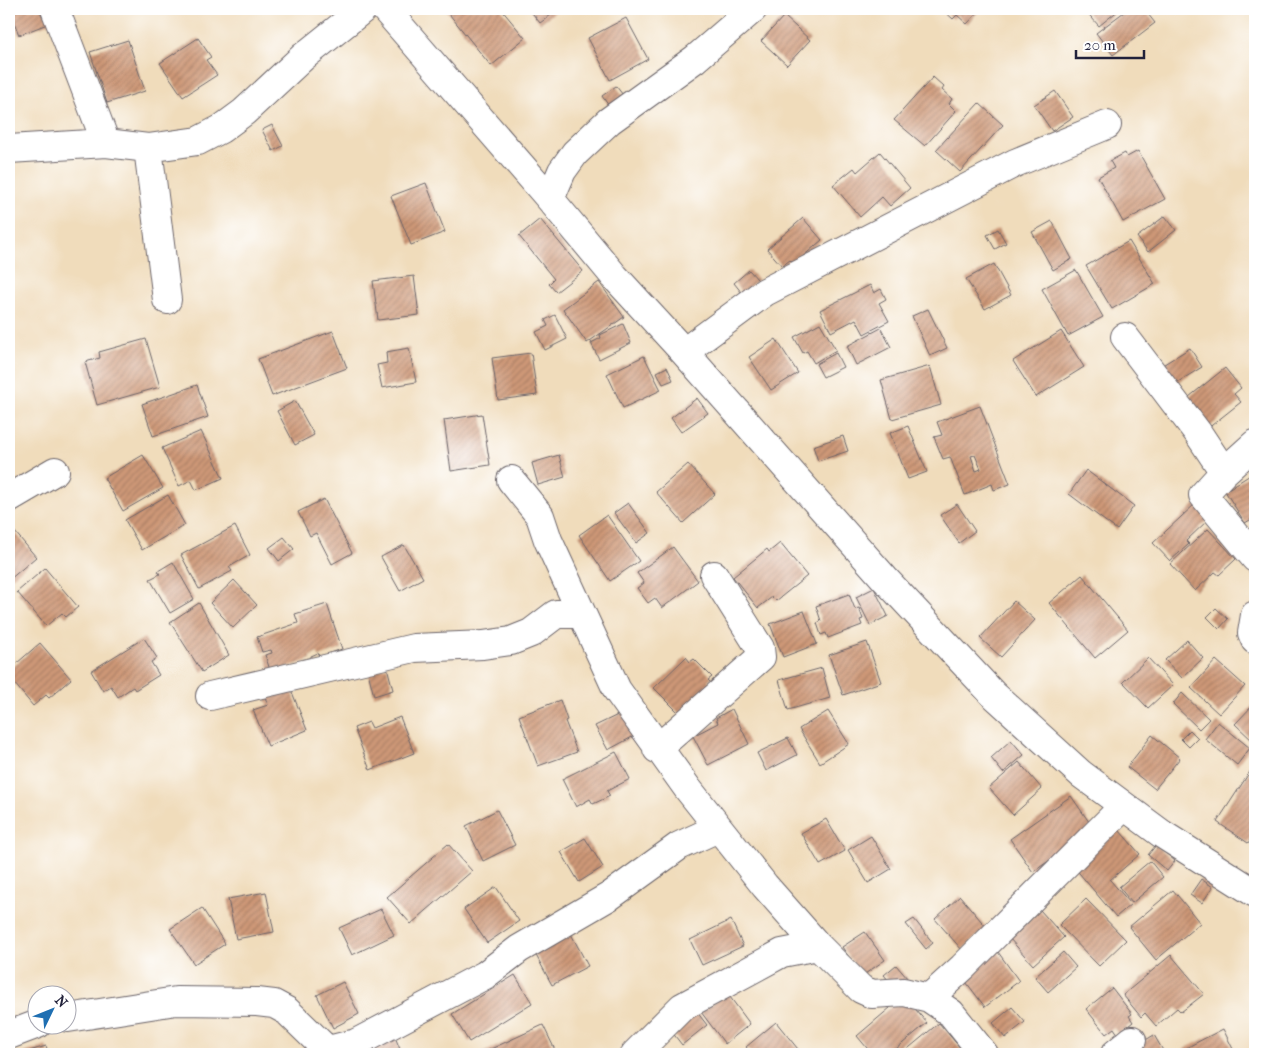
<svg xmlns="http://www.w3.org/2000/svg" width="1264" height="1063" font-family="'IM FELL French Canon',serif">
<defs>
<pattern id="building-hatch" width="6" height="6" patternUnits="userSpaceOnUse" patternTransform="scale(1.25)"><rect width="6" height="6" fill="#ce9877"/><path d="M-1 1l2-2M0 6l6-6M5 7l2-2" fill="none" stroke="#a77c63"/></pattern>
</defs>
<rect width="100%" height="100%" fill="#fff"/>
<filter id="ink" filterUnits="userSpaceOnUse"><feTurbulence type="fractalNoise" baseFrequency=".02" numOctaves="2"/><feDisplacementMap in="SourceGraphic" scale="10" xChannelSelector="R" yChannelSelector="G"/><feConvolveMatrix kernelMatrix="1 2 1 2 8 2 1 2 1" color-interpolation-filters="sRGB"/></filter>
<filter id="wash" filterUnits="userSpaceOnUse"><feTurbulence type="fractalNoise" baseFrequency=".0096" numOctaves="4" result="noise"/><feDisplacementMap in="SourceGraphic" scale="20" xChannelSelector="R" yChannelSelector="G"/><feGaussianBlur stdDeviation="1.12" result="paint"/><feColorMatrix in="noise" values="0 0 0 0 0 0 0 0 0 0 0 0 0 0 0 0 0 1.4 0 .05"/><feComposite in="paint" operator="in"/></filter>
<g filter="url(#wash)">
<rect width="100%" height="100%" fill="#f0dcbb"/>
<g id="blocks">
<path fill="url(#building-hatch)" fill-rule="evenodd" d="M9 9H50L55 21 19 35Z
M445 9H501L525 38 491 66Z
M529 9H559L540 23Z
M942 9H981L967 24 957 15 953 19Z
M1084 9H1120L1099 26Z
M1128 9H1144L1155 23 1113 55 1096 33Z
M784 16 810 40 787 65 761 41Z
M626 18 648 59 610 80 588 38Z
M198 38 211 57 206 60 217 75 183 97 160 63Z
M128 40 145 91 107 103 90 52Z
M933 77 944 87 942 90 952 99 949 104 956 111 925 146 894 120Z
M616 86 626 99 611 109 602 96Z
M1055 91 1073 117 1052 131 1034 105Z
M979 103 1003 125 960 172 936 150Z
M272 125 283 146 273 151 262 130Z
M1138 151 1165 199 1123 222 1098 177 1114 168 1110 161 1125 153 1127 157Z
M880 152 910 188 890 206 882 197 860 217 833 185 854 168 857 172Z
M426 183 445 232 411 245 391 196Z
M1165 216 1176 230 1148 252 1137 237Z
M803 218 822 240 794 264 790 260 782 266 767 249Z
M540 219 583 271 556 292 549 284 554 279 519 236Z
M1052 221 1072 259 1053 270 1032 232Z
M998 229 1006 243 995 249 987 235Z
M1129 241 1155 284 1112 309 1086 266Z
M994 264 1011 295 985 309 966 279Z
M749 270 758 280 742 293 734 283Z
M1076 270 1103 317 1068 336 1042 289Z
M414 276 419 315 378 320 373 281Z
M599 282 624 317 587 343 563 309Z
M870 285 874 293 881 289 886 299 879 303 889 321 864 334 856 319 831 332 820 310Z
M928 309 947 348 930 356 912 316Z
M555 315 567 339 545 350 536 332 548 326 545 320Z
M820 323 836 350 814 363 807 351 803 353 794 337Z
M623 324 631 343 599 359 591 343 601 338 600 335Z
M881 328 891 347 856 365 847 346Z
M333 331 347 368 272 396 258 359Z
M1061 331 1084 367 1036 397 1013 361Z
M146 339 160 387 97 405 85 362 100 358 99 352Z
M776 339 798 373 771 390 749 357Z
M409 348 416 382 382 388 377 365 387 363 386 352Z
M1190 348 1202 367 1173 385 1161 366Z
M531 353 537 395 498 400 492 358Z
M836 353 843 367 823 377 816 364Z
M644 356 661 390 623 408 607 374Z
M930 366 941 405 892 419 881 380Z
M667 367 673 380 663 384 657 372Z
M1225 368 1241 388 1234 394 1241 402 1207 429 1184 401Z
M197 385 208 417 153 436 142 404Z
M697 398 708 413 681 432 671 418Z
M295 401 314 435 295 445 277 411Z
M980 406 1010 484 994 490 992 484 965 495 950 457 943 459 934 437 942 435 937 422ZM975 455 981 469 976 471 971 456Z
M482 414 490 465 451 471 444 420Z
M908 426 927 472 908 479 890 433Z
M201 431 223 478 196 490 191 480 179 486 162 448Z
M843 436 848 451 818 461 813 446Z
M143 455 163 488 123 511 104 478Z
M559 455 565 477 538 485 532 463Z
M688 464 715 494 683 523 656 492Z
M1086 470 1134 506 1117 530 1069 494Z
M1255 472V517L1245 523 1225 491Z
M168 495 185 525 142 550 125 520Z
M324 499 352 553 332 564 316 533 310 536 298 512Z
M628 503 650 533 636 543 614 513Z
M957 504 975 531 959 543 940 515Z
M1195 504 1209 519 1186 541 1189 544 1170 561 1153 543Z
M607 515 639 561 610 581 579 535Z
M9 525 36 557 9 580Z
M235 526 250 555 229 567 232 571 199 589 181 555Z
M1208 529 1236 559 1219 575 1215 572 1195 591 1170 564Z
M284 537 294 549 279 561 269 548Z
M780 543 807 576 776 601 772 597 758 608 733 577 767 549 769 552Z
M404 545 423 578 400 591 381 557Z
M673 547 698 581 662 608 655 598 648 603 637 588 644 583 637 573Z
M173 562 194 599 170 613 150 579 160 574 158 571Z
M45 568 78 607 66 617 62 613 46 626 17 592Z
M1082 575 1128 630 1095 658 1049 603Z
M234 580 257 605 233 628 210 603Z
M874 588 888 616 870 625 856 597Z
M849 594 855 609 859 608 863 619 860 620 862 625 828 638 826 633 821 635 817 623 821 621 816 606Z
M1014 601 1035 620 1001 657 980 638Z
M199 603 229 655 202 672 170 622Z
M327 604 342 649 319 657 318 653 311 656V659L271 673 265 655 272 653 271 650 262 652 257 637 298 623 295 614Z
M1216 608 1228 619 1219 629 1207 617Z
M804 611 817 644 783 657 770 624Z
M144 638 157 658 151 662 159 675 135 690 133 687 118 697 111 686 103 691 91 671Z
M1187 640 1203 658 1182 678 1165 660Z
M867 642 881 682 843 695 829 655Z
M40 643 71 679 49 698 46 695 33 706 9 677V670Z
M686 657 690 662 694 659 712 677 708 680 714 686 683 717 654 688Z
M1148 658 1173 685 1148 708 1123 682Z
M1216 660 1245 686 1219 714 1191 688Z
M387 667 393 690 374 696 368 672Z
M822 668 830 698 788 710 779 680Z
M290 687 307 730 268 746 253 710 268 705 265 697Z
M1182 693 1209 719 1199 729 1173 704Z
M560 700 567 720 565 721 577 752 538 766 519 716Z
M1255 703V741L1254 742 1235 724Z
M732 709 749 744 708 765 693 736 718 723 716 718Z
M828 711 849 744 820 763 799 729Z
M624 712 636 735 608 750 595 726Z
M400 717 414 753 370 770 354 728 369 722 372 728Z
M1218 722 1250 748 1237 765 1205 739Z
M1190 730 1198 738 1189 747 1181 739Z
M1152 735 1180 758 1155 789 1127 767Z
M788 738 797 755 766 771 757 753Z
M1011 740 1024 755 1003 773 991 758Z
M616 752 630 779 607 791 610 796 593 804 590 799 576 807 562 779Z
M1019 762 1042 789 1013 815 989 788Z
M1255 764V832L1248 843 1217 822Z
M1071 796 1094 829 1033 872 1010 839Z
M497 810 515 845 483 861 466 826Z
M826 819 845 851 820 865 801 833Z
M1119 830 1140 854 1110 880 1131 904 1116 917 1074 867Z
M871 836 891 869 868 883 848 850Z
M585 838 603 867 579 882 561 852Z
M448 844 472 871 411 924 387 897Z
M1156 845 1175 861 1167 871 1148 855Z
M1150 861 1163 877 1132 903 1119 887Z
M1201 879 1213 887 1202 903 1190 895Z
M496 887 519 921 487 943 464 909Z
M1173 890 1200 923 1156 960 1129 927Z
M266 892 274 932 236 939 228 899Z
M960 896 987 928 962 950 935 919Z
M1086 899 1126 940 1099 966 1059 925Z
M202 908 225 944 194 964 170 929Z
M381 909 394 935 352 955 339 928Z
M1040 910 1064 937 1033 965 1009 938Z
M914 919 933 943 926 949 906 924Z
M731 920 743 946 702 965 690 940Z
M570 932 588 966 552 985 531 946Z
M865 932 885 960 862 976 842 947Z
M998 952 1019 981 985 1007 963 978Z
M1063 952 1076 967 1048 992 1035 977Z
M1171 955 1204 994 1181 1012 1177 1008 1156 1026 1145 1013 1141 1017 1123 995Z
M896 965 908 979 896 989 884 975Z
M515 975 532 1003 469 1042 452 1014Z
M343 982 359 1014 333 1028 317 995Z
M1112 988 1132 1014 1129 1016 1133 1022 1118 1034 1114 1028 1106 1034 1086 1009Z
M727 993 750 1024 725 1044 701 1012Z
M904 996 927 1023 890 1054H872L857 1036Z
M693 1007 707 1025 682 1045 668 1027Z
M1012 1007 1025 1022 1005 1038 993 1023Z
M776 1022 802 1054H752L746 1047Z
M939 1023 962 1050 958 1054H906L904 1052Z
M543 1025 557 1054H480Z
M1223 1029 1235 1053 1179 1054 1178 1052Z
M1154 1035 1165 1054H1131L1129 1050Z
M395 1037 402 1054H363Z
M46 1046 49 1054H20Z"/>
</g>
</g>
<g filter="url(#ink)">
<use href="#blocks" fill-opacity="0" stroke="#6a6368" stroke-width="1"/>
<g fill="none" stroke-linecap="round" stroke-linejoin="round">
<g stroke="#6a6368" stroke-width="30">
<path id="minor" d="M55 9 106 143
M385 9 550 199 615 277 684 352 885 579 993 694 1081 774 1162 834 1255 893
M148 148 167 300
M9 149 106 143 148 148 198 141 221 129 244 112 303 57 363 9
M550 199 562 171 575 153 609 121 695 59 753 9
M1125 337 1198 433 1224 472
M684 352 765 292 1015 163 1107 125
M1255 444 1224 472 1203 495 1255 558
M511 480 540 516 548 540 617 690 688 789 765 886 818 946 861 989 872 994 904 992 929 998 951 1013 984 1054
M9 498 55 471
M1255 615 1252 633 1255 640
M210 696 414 648 483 645 511 641 531 633 556 614H582
M657 749 761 657 760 648 714 575
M929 998 963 967 1124 806
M68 1018 176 1001 257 1002 274 1004 287 1011 324 1047 332 1049 356 1043 485 975 519 949 610 896 679 846 718 828
M9 1035 38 1024
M635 1054 682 1007 782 953 818 946
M1115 1054 1132 1040"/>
</g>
<use href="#minor" stroke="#fff" stroke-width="28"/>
</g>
</g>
<rect width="1264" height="1063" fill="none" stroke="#fff" stroke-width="30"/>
<g transform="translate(52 1010) rotate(47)"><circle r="24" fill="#ffffff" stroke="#a7a7b1"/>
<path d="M0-4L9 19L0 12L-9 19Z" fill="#1f6fb2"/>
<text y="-8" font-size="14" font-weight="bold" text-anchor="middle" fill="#22223b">N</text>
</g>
<path d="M1076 50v8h68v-8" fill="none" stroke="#22223b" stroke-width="2.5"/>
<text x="1084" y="50" font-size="15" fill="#22223b" stroke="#ffffff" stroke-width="4" paint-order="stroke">20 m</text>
</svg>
